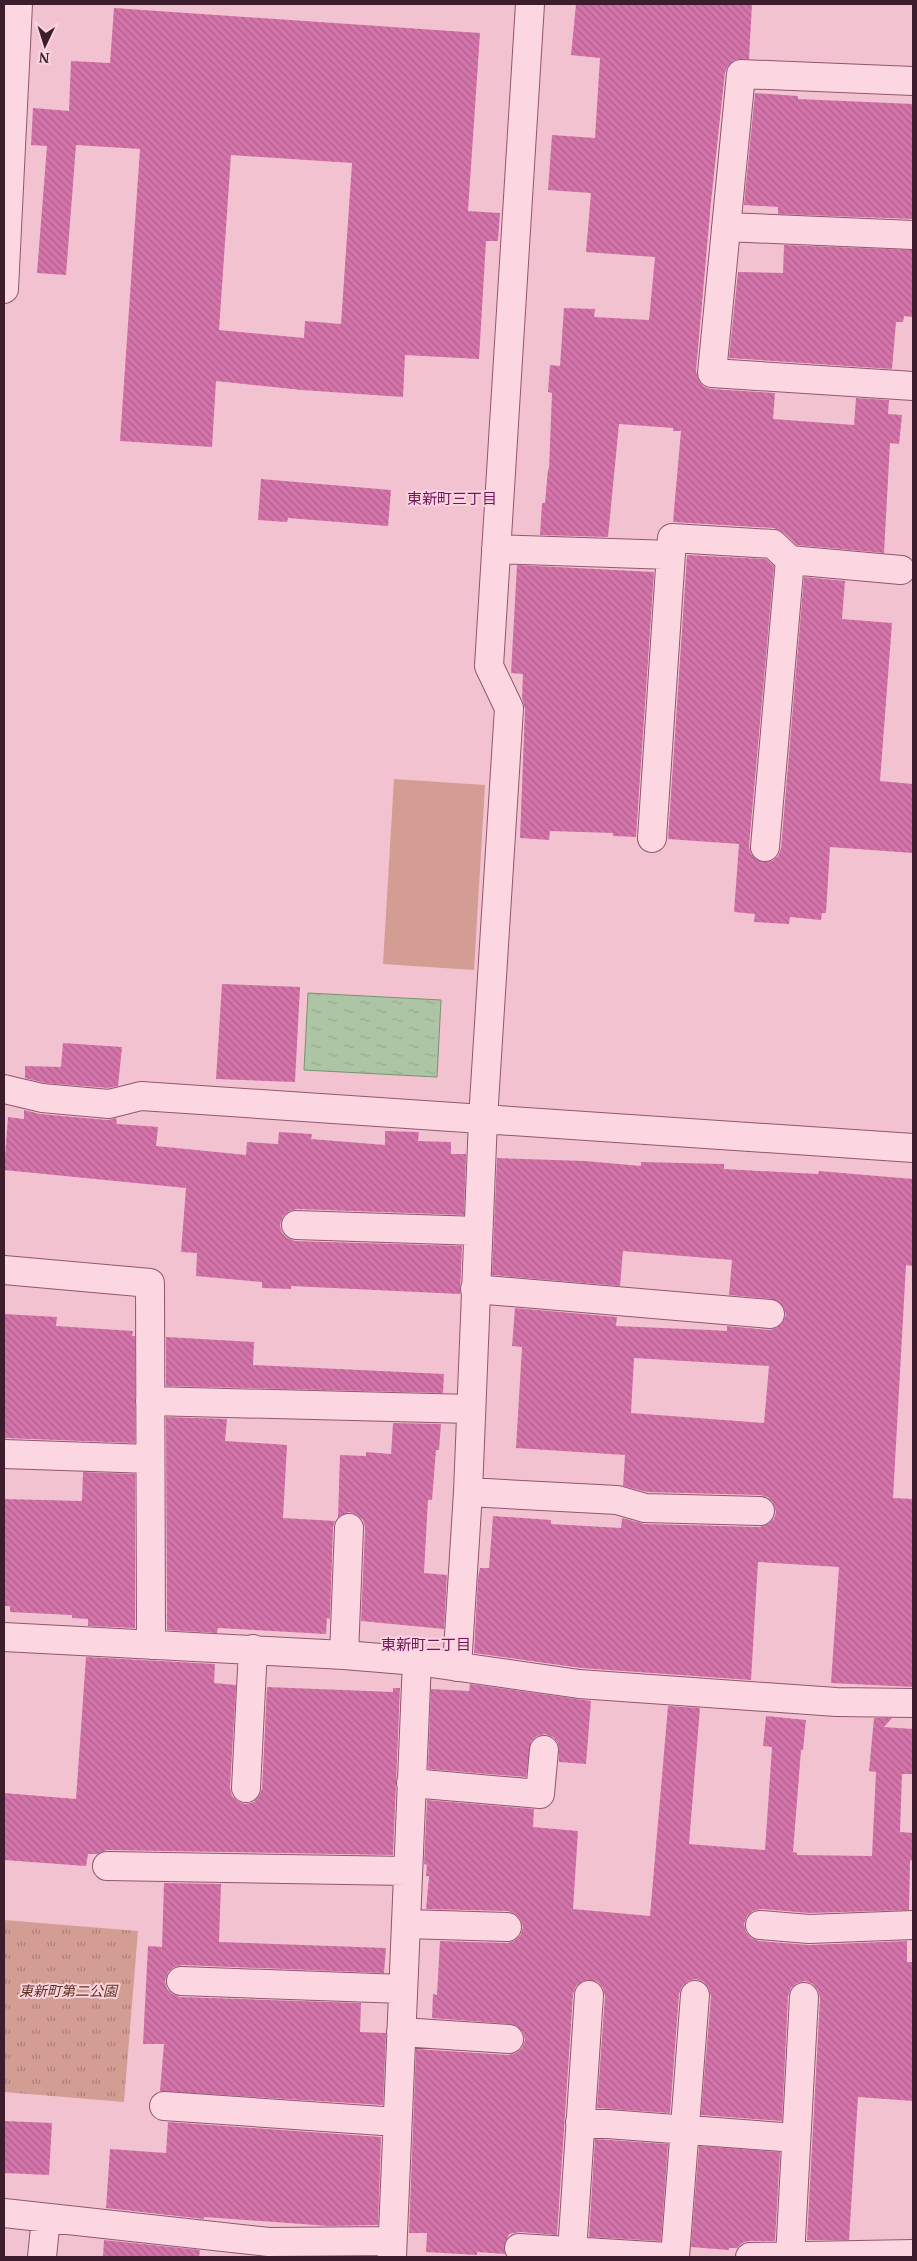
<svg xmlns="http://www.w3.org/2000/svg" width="917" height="2261" font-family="'PT Serif','Noto Sans JP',serif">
<defs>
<pattern id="park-tufts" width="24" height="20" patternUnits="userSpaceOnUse" patternTransform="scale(1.25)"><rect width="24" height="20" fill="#d39d94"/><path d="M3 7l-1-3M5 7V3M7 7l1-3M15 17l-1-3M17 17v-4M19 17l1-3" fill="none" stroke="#ac7f79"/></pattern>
<pattern id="water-ripples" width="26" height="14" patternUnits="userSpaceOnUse" patternTransform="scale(1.25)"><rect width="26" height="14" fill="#aec5a5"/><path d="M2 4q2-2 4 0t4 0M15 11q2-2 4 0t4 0" fill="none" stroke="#97a98e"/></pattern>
<pattern id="building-back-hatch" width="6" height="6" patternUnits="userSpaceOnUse" patternTransform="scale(1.25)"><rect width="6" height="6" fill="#d574ab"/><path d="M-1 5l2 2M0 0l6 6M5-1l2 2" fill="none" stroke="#ae5f8c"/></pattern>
</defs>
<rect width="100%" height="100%" fill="#f3c2d0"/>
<path fill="url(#park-tufts)" d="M4 1920 138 1931 124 2102 4 2092Z"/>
<path fill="#d39d94" d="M394 779 485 785 474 970 383 964Z"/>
<path fill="url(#water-ripples)" stroke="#74956a" d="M308 993 441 1000 437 1077 304 1070Z"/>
<path fill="url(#building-back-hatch)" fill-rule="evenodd" d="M576 4H752L749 59 734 60 728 66 725 72 711 202 696 371 698 379 703 386 711 389 775 393 773 419 854 425 856 398 889 400 888 414 902 415 899 444 890 443 884 553 797 545 784 533 774 528 673 522 681 431H673V428L619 424 608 537 540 535 542 503H545L548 469H549L552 393 548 392 550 365 560 366 564 308 595 309 594 317 649 320 655 257 586 252 591 193 548 190 552 135 595 138 600 58 571 55Z
M114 8 480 33 468 211 500 213 498 241H486L479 359 405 355 403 397 302 390 216 381 212 447 120 441 140 149 76 145 66 275 37 273 47 146 31 145 33 108 69 111 71 61 110 63ZM231 155 352 163 341 324 305 321 304 338 219 330Z
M755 93 798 96V99L913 104V219L778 214V207L744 205Z
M784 245 913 250V317L904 316 903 322H896L892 369 729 358 738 272 783 273Z
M261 479 391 490 388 526 288 518 287 522 258 520Z
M687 555 766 559 774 566 749 846 751 854 756 859 763 862 772 861 778 856 781 848 804 577 845 581 842 619 892 623 880 781 913 784V853L830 847 826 913H822L821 920 790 917 789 924 754 922 755 914 734 912 739 844 668 839Z
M517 565 654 572 636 837 613 836V833L550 831 549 840 520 838 525 709 522 698 523 674 511 673Z
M222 984 300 987 295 1082 216 1079Z
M63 1043 122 1047 118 1086 108 1088 45 1083 25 1078V1066L61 1067Z
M24 1110 40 1114 108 1120 116 1118 117 1124 158 1127 156 1146 246 1155 247 1142 278 1144 279 1132 312 1134 311 1139 385 1145V1131L419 1132 418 1141 451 1142V1154H466L464 1215 297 1209 289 1211 283 1216 280 1225 282 1233 287 1238 295 1241 462 1246 460 1294 291 1286V1289L262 1288V1282L196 1276 197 1253 181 1252 186 1188 4 1170 8 1117 24 1119Z
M497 1158 585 1161 641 1166V1162L724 1164V1169L818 1174 819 1171 913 1179V1266L906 1265 893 1498 913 1499V1687L831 1683 839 1567 758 1562 751 1680 581 1668 474 1653 478 1577 480 1568H489L493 1516 551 1520V1524L621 1528 622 1518 645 1524 760 1527 768 1524 774 1519 776 1512 773 1503 768 1497 760 1495 647 1492 623 1486 625 1455 516 1448 522 1347 512 1346 515 1308 617 1317 616 1326 710 1330 727 1331V1326L769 1330 776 1328 782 1323 786 1315 784 1308 779 1302 772 1299 729 1295 732 1260 623 1251 620 1286 492 1275ZM634 1358 769 1366 764 1423 631 1413Z
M4 1314 57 1317 56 1326 133 1331 132 1336H135V1443L4 1438Z
M166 1337 254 1342 253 1365 444 1374 443 1393 166 1386Z
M166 1417 227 1419 225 1441 287 1445 283 1518 335 1521 333 1527 330 1619 327 1618 326 1634 218 1628 217 1633 167 1630Z
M393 1423 441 1424 439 1450H436L432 1500H428L424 1573 447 1575 444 1629 361 1621 365 1528 363 1520 357 1515 349 1512 338 1518 340 1455 366 1456V1452L391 1454Z
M83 1472 135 1474V1628L88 1626V1619L72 1618V1615L10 1612V1606H4V1499L82 1501Z
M86 1657 215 1664 214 1683 236 1685 230 1788 232 1796 238 1801 245 1804 254 1802 259 1796 262 1789 267 1687 393 1692V1688H400L393 1855 107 1850 97 1854H88L86 1866 4 1860V1793L76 1799Z
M470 1684 591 1701 586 1764 559 1762 558 1743 553 1737 545 1734 537 1736 531 1741 526 1777 428 1769 431 1689 469 1691Z
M668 1706 700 1708 689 1844 765 1850 772 1747 763 1746 766 1716 806 1720 803 1750H801L793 1852 797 1853V1855L872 1856 876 1772 869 1771 874 1718H892L884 1727 913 1729V1774H902L900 1832 913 1833V1861L910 1860 909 1910 809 1913 761 1909 753 1911 747 1916 744 1924 746 1932 751 1938 759 1941 809 1945 907 1941V1962H913V2101L858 2097 849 2240H807L820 1998 818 1990 813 1984 805 1981 797 1983 791 1988 788 1996 782 2121 701 2115 711 1996 709 1989 704 1982 696 1979 688 1981 682 1986 679 1994 670 2113 597 2108 605 1996 603 1988 598 1982 591 1980 583 1981 576 1986 573 1994 557 2235 520 2232 509 2234 504 2247 505 2254 477 2252V2255L426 2252 427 2233H409L416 2049 508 2055 516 2053 522 2048 525 2040 523 2032 517 2026 510 2024 432 2018 433 1994 437 1995 440 1941 507 1943 514 1941 520 1936 523 1927 520 1919 515 1914 508 1911 426 1909 429 1876H426L427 1865 424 1864 427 1800 534 1809 533 1827 578 1831 573 1909 650 1916Z
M164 1883 221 1884 219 1942 386 1948 384 1973 182 1965 174 1967 168 1972 165 1981 167 1989 172 1994 180 1997 361 2003 360 2032 386 2033 383 2105 160 2091 164 2044H143L148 1946 162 1947Z
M4 2121 52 2123 49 2175 4 2173Z
M168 2122 381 2137 378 2225 329 2226 204 2217V2219L106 2208 110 2149 166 2153Z
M595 2139 668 2144 661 2241 589 2237Z
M699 2146 780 2152 775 2241H749L742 2243 737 2248H729V2250L691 2247Z
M104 2240 200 2250 199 2257H103Z"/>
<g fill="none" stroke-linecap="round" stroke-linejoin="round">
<g stroke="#8f5770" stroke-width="30">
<path id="street" d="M913 81 741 74 712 373 913 386
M726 227 913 235
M4 289 18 4
M496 549 671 555
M652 838 672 538 773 544 790 560 901 570
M765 847 790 560
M4 1089 42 1098 109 1104 141 1096 913 1148
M296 1225 478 1231
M4 1270 150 1283 151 1645
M475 1289 770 1314
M150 1401 471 1409
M4 1454 150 1459
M468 1492 617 1500 645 1508 760 1511
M4 1637 344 1655 417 1661 579 1684 836 1702 913 1703
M344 1655 349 1528
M457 1667 468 1492 483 1119 509 708 489 666 530 4
M411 1783 540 1794 544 1750
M246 1788 253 1649
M107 1866 407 1871
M406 1924 507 1927
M760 1925 809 1929 913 1925
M181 1981 403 1989
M401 2032 509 2039
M164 2106 397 2122
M580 2122 796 2138
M4 2213 269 2242 392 2241
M519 2248 668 2257
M572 2252 589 1995
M42 2257 46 2218
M392 2257 417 1661
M675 2257 695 1995
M750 2257 913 2254
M790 2257 804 1997"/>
</g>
<use href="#street" stroke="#fcd6e1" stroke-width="28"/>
</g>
<g text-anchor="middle" stroke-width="4" stroke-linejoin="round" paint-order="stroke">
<g font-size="14" font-style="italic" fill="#5c3121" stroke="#f9d3dd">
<text x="68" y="1996">東新町第二公園</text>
</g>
<g font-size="15" fill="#6f175b" stroke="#f9d3dd">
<text x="452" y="504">東新町三丁目</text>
<text x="426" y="1650">東新町二丁目</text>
</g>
</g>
<rect width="917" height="2261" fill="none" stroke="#3d1d2d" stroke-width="10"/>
<g transform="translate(45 45) rotate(184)" stroke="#f9d3dd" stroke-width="4" paint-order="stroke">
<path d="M0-4L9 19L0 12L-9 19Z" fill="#3d1d2d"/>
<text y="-8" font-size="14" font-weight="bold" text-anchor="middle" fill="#3d1d2d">N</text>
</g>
</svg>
